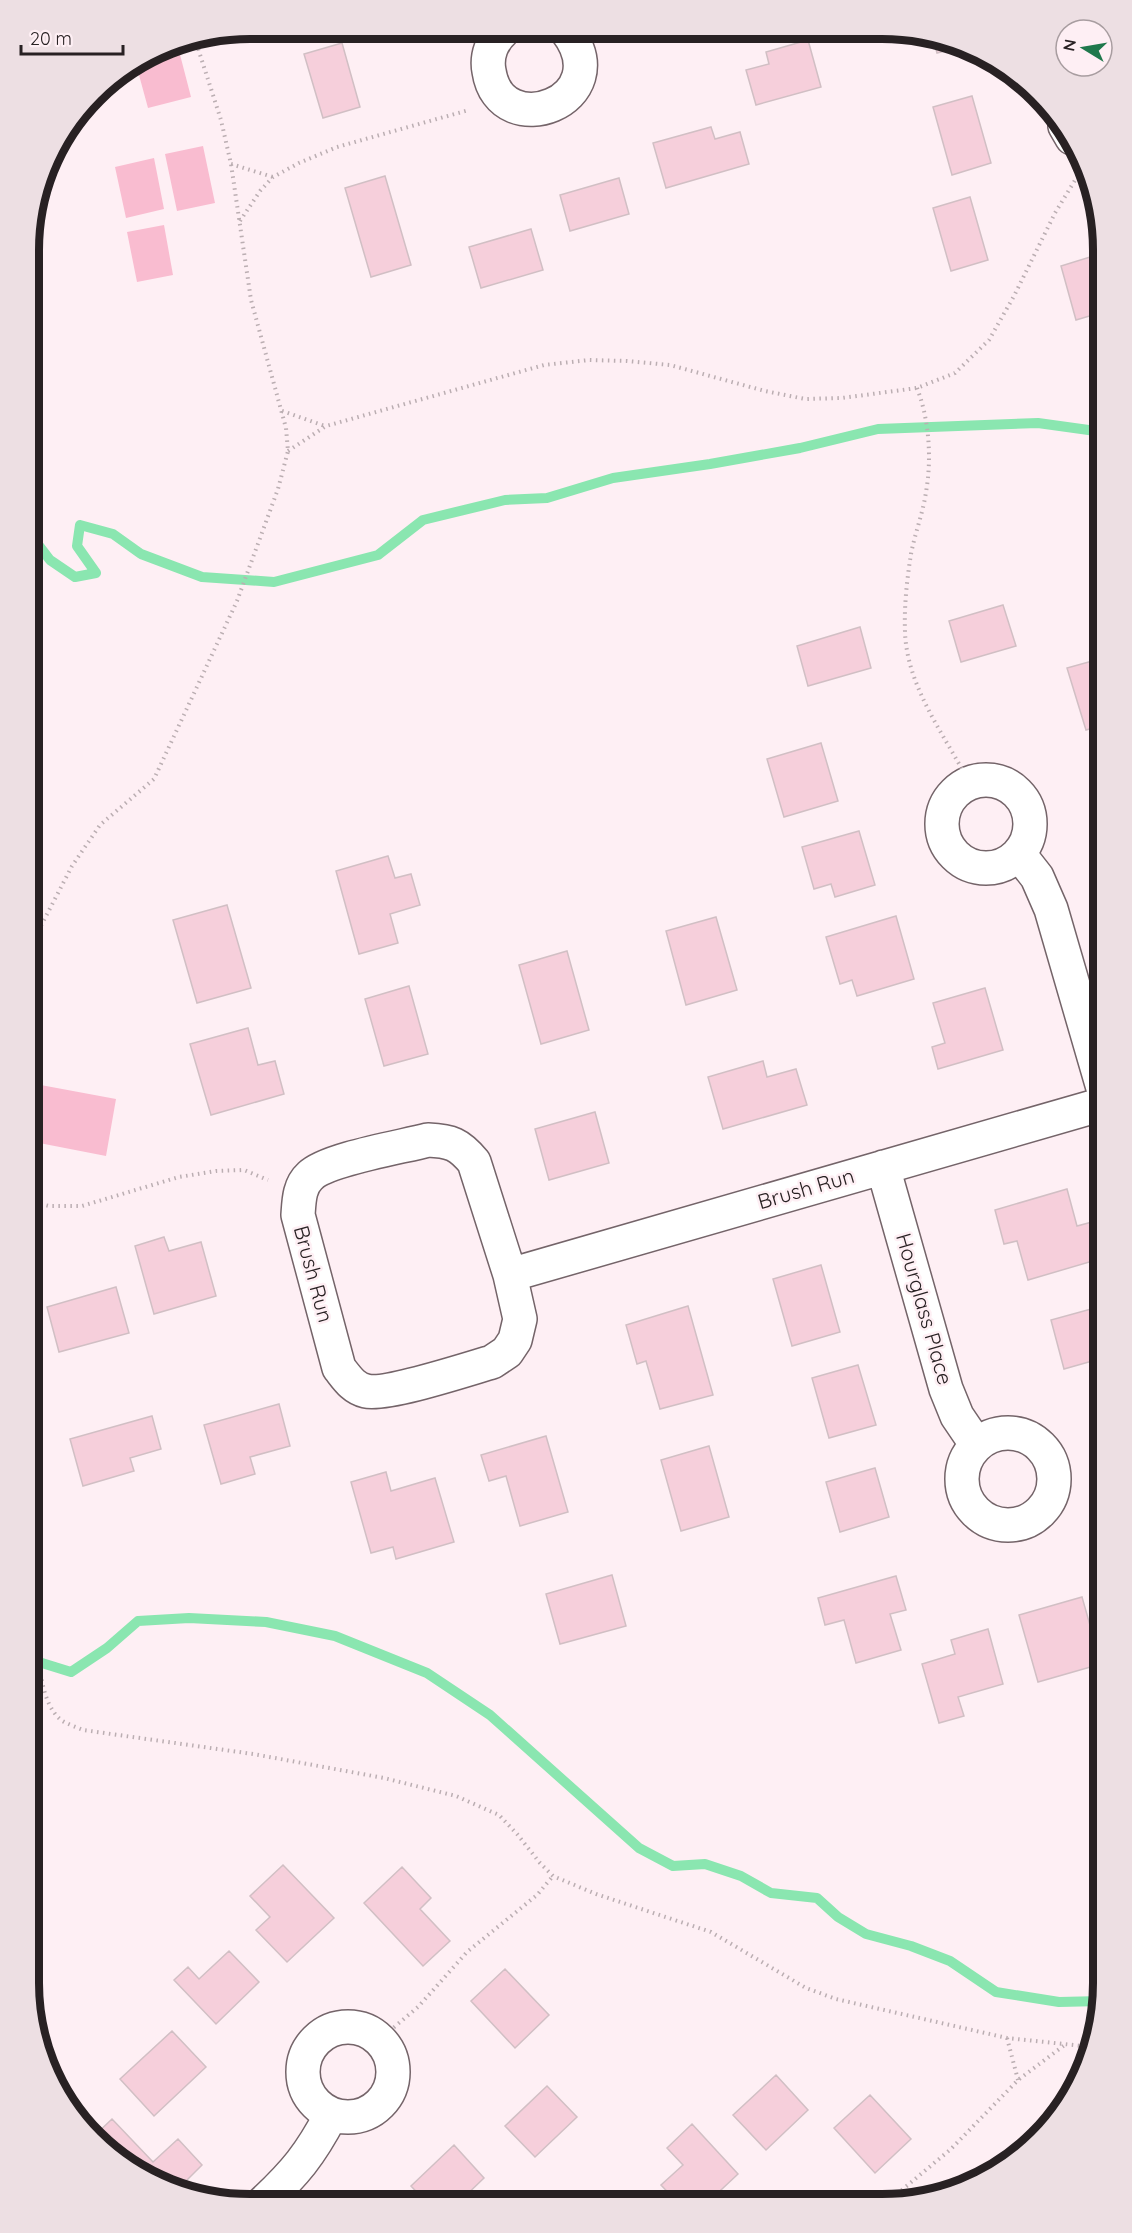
<svg xmlns="http://www.w3.org/2000/svg" width="1132" height="2233" font-family="Quicksand,sans-serif">
<rect width="100%" height="100%" fill="#feeff4"/>
<path fill="#f9bcd0" d="M177 43 191 97 148 108 136 64 165 45Z
M203 146 215 203 177 211 165 154Z
M154 158 164 209 126 218 115 167Z
M164 225 173 275 137 282 127 232Z
M30 1083 116 1099 106 1156 29 1141Z"/>
<g fill="none" stroke-linecap="round" stroke-linejoin="round">
<path stroke="#8ae6b0" stroke-width="10" d="M30 534 50 560 75 577 96 573 77 546 80 525 113 534 141 554 202 577 274 582 378 555 423 520 505 500 547 498 613 478 710 464 800 448 878 429 1038 423 1103 432
M29 1659 71 1672 107 1648 138 1621 189 1618 266 1622 335 1636 427 1673 490 1715 639 1848 673 1866 705 1864 741 1876 771 1893 817 1898 838 1917 866 1934 911 1946 950 1961 996 1992 1059 2002 1102 2001"/>
</g>
<path fill="#f6cfdb" stroke="#d1bfc4" stroke-width="1.5" d="M932 35 964 46 937 53Z
M808 40 821 87 756 105 746 70 769 64 766 52Z
M342 43 360 107 323 118 304 54Z
M972 96 991 163 952 175 933 107Z
M711 127 715 139 740 132 749 164 666 188 653 143Z
M385 176 411 265 371 277 345 188Z
M619 178 629 214 570 231 560 195Z
M970 197 988 260 951 271 933 208Z
M531 229 543 270 481 288 469 247Z
M1103 253V312L1076 320 1061 266Z
M1003 605 1016 646 961 662 949 621Z
M860 627 871 668 808 686 797 646Z
M1103 658V725L1086 730 1067 668Z
M821 743 838 801 784 817 767 759Z
M1103 762V808L1091 766Z
M859 831 875 885 835 897 831 884 814 889 802 847Z
M388 856 395 878 411 874 420 905 390 914 398 943 359 954 336 871Z
M227 905 251 988 197 1003 173 920Z
M896 916 914 979 857 996 852 980 840 984 826 937Z
M716 917 737 990 686 1005 666 931Z
M567 951 589 1030 541 1044 519 965Z
M409 986 428 1054 384 1066 365 999Z
M985 988 1003 1050 938 1069 932 1047 945 1043 933 1003Z
M248 1028 258 1065 275 1061 284 1094 211 1115 190 1044Z
M763 1061 767 1077 796 1069 807 1105 723 1129 708 1077Z
M595 1112 609 1163 549 1180 535 1129Z
M1067 1189 1077 1226 1103 1219V1258L1028 1280 1017 1241 1004 1244 995 1210Z
M164 1237 169 1251 201 1242 216 1296 154 1314 135 1246Z
M821 1265 840 1332 792 1346 773 1279Z
M116 1287 129 1333 59 1352 47 1307Z
M688 1306 713 1395 660 1409 646 1361 637 1364 626 1325Z
M1102 1306 1103 1358 1064 1369 1051 1320Z
M858 1365 876 1425 829 1438 812 1378Z
M279 1404 290 1446 250 1457 255 1474 221 1484 204 1425Z
M152 1416 161 1449 130 1458 134 1471 83 1486 70 1439Z
M546 1436 568 1512 520 1526 506 1476 489 1481 481 1455Z
M709 1446 729 1517 681 1531 661 1460Z
M875 1468 889 1517 840 1532 826 1482Z
M386 1472 391 1491 435 1478 454 1542 396 1559 393 1547 371 1553 351 1482Z
M612 1575 626 1626 560 1644 546 1594Z
M896 1576 906 1610 890 1614 901 1650 856 1663 844 1620 825 1625 818 1598Z
M1082 1597 1101 1664 1038 1682 1019 1615Z
M988 1629 1003 1684 958 1697 964 1716 939 1723 922 1664 955 1654 951 1640Z
M283 1865 334 1918 287 1962 256 1930 270 1917 250 1896Z
M402 1867 431 1898 420 1909 450 1941 423 1966 364 1903Z
M229 1951 259 1982 216 2024 174 1980 188 1967 199 1979Z
M505 1969 549 2015 515 2048 471 2001Z
M172 2031 206 2067 154 2116 120 2079Z
M776 2075 808 2110 766 2150 733 2115Z
M547 2086 577 2117 535 2157 505 2126Z
M870 2095 911 2139 875 2173 834 2128Z
M112 2119 153 2162 178 2139 202 2165 176 2191 160 2176 155 2181 104 2150 93 2137Z
M692 2124 738 2174 706 2204H679L661 2185 683 2165 667 2148Z
M454 2145 484 2178 458 2203H427L411 2186Z
M958 2185 962 2189 948 2194Z"/>
<g fill="none" stroke-linecap="round" stroke-linejoin="round">
<g stroke="#746469" stroke-width="36">
<path id="minor" d="M504 30C492 40 486 56 489 71 500 145 621 101 566 30
M1065 126 1072 138
M942 824a44 44 0 1 1 88 0a44 44 0 1 1-88 0Z
M1019 854 1037 877 1051 909 1103 1088
M428 1140C451 1141 459 1144 474 1162L510 1275 520 1319 515 1340 507 1352 492 1362C468 1369 386 1396 366 1391 353 1388 347 1378 339 1368L298 1215C299 1201 299 1186 310 1176 327 1159 402 1147 428 1140Z
M883 1167 946 1389 957 1416 976 1444
M510 1275 1103 1104
M962 1479a46 46 0 1 1 92 0a46 46 0 1 1-92 0Z
M303 2072a45 45 0 1 1 90 0a45 45 0 1 1-90 0Z
M263 2203C295 2173 310 2155 331 2115"/>
</g>
<path stroke="#bbaeb2" stroke-width="4" stroke-dasharray="1.5 4.5" stroke-linecap="butt" d="M231 164 273 177
M240 221 260 191 273 177 299 163 337 147 469 110
M917 388C929 419 932 458 926 492 923 513 915 533 911 554 907 579 904 606 905 632 907 687 944 734 969 782
M282 411 325 426
M288 451 326 426 544 365 589 360 627 361 670 365 765 391 805 399 842 398 917 388 955 373 989 340 1014 296 1055 213 1080 172
M30 947 72 866 100 825 154 779 237 601 278 489 288 451 286 428 251 300 231 164 221 120 195 39
M29 1201 49 1206H82L179 1177 216 1171 244 1170 268 1180
M29 1621C42 1650 36 1699 61 1720 67 1724 76 1727 83 1730L253 1754 384 1778 456 1796 499 1815 517 1834 540 1863 553 1876 596 1894 711 1932 806 1988 836 1999 1007 2038 1092 2047
M1007 2038 1018 2080
M380 2039 418 2007 467 1952 537 1895 553 1876
M889 2203 897 2194 951 2149 1018 2080 1066 2044"/>
<use href="#minor" stroke="#fff" stroke-width="33"/>
</g>
<g text-anchor="middle" stroke-width="5" stroke-linejoin="round" paint-order="stroke">
<g font-size="21" fill="#282123" stroke="#feeff4">
<text transform="translate(806 1189) rotate(-16)" y="7">Brush Run</text>
<text transform="translate(313 1274) rotate(75)" y="7">Brush Run</text>
<text transform="translate(924 1309) rotate(74)" y="7">Hourglass Place</text>
</g>
</g>
<path d="M0 0H1132V2233H0ZM250 39H882A211 211 0 0 1 1093 250V1983A211 211 0 0 1 882 2194H250A211 211 0 0 1 39 1983V250A211 211 0 0 1 250 39Z" fill="#eddfe3" fill-rule="evenodd"/>
<path fill="none" stroke="#282123" stroke-width="8" d="M250 39H882A211 211 0 0 1 1093 250V1983A211 211 0 0 1 882 2194H250A211 211 0 0 1 39 1983V250A211 211 0 0 1 250 39Z"/>
<g transform="translate(1084 48) rotate(281)"><circle r="28" fill="#feeff4" stroke="#a89da0" stroke-width="1.5"/>
<path d="M0-4.5L10 22L0 15L-10 22Z" fill="#1f784c"/>
<text y="-9" font-size="16" font-weight="bold" text-anchor="middle" fill="#282123">N</text>
</g>
<path d="M21 45v9h102v-9" fill="none" stroke="#282123" stroke-width="3"/>
<text x="30" y="45" font-size="18" fill="#282123" stroke="#feeff4" stroke-width="4.5" paint-order="stroke">20 m</text>
</svg>
